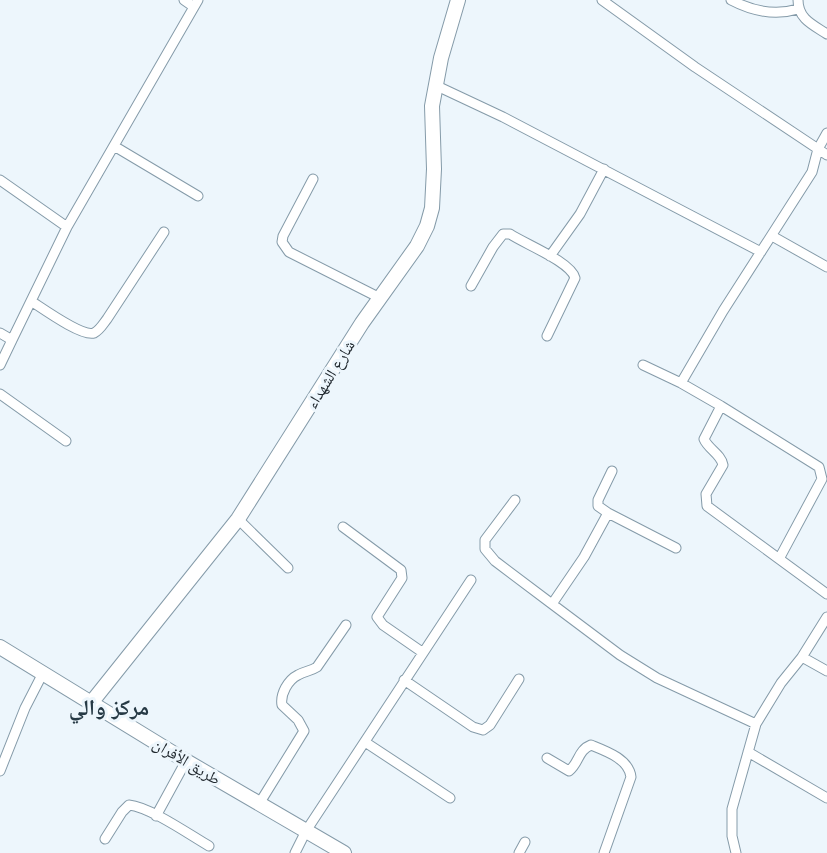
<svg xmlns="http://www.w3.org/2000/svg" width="827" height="853" font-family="'Varela Round','Noto Naskh Arabic',sans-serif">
<rect width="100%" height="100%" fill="#edf6fc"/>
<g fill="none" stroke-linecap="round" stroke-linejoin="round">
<g stroke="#859ba9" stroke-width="11">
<path id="street" d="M184 0 194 7
M602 0 695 67 827 155
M731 0C752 11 775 16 798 9
M798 0C798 19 813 25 827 34
M437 86 503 117 761 252
M114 146 198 196
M313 179 283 236 282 242 289 252 380 298
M0 180 67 227
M772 236 827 267
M550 256 580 214 604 169
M471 286 493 247 503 234H510C525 244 571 262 575 278L547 336
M31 301C42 308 82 337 94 333 100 330 103 324 107 319L164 232
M0 333 12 340 0 365
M12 340 67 227 198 0
M643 365 681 383 721 406 819 467 822 479 779 559
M681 383 723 311 812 172 818 149 827 133
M0 394 66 441
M721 406 704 439C708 449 721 454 723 465L706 494 707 506 827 594
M612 471 598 500V506L608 513 584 557 552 604 620 655 657 678 756 724
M515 500 485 540V549L495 561 552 604
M608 513 676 548
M238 519 288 568
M343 527 401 570 402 578 377 617 383 625 422 652
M827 617 802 657 827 671
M404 680 473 727 483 730 490 725 519 679
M365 742 450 798
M748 752 827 798
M547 758 569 771C579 763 578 750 591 745 606 751 629 759 631 777L604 853
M0 771 25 708 43 673
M259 804 304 731 298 720 282 705C280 694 288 680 298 675 305 671 311 671 317 667L346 625
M156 816 186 761
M105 839 122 812 129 805C150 807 190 835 209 846
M295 853 306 831 471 580
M519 853 525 842
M736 853 732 836V809L756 724 781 683 802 657"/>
</g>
<g stroke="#859ba9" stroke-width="16">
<path id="secondary" d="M0 647 186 761 344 853
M91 703 238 519 362 323 417 246 427 226 432 208 434 169 432 106 441 58 458 0"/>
</g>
<use href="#street" stroke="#fff" stroke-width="9"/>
<use href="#secondary" stroke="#fff" stroke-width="14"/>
</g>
<g text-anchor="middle" stroke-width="6" stroke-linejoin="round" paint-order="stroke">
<g font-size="16" fill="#20282e" stroke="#edf6fc">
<text transform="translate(330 374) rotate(-58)" y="6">شارع الشهداء</text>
<text transform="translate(187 761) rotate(31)" y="6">طريق الأفران</text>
</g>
<g font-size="22" font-weight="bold" fill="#273a45" stroke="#edf6fc">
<text x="109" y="715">مركز والي</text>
</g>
</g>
</svg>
